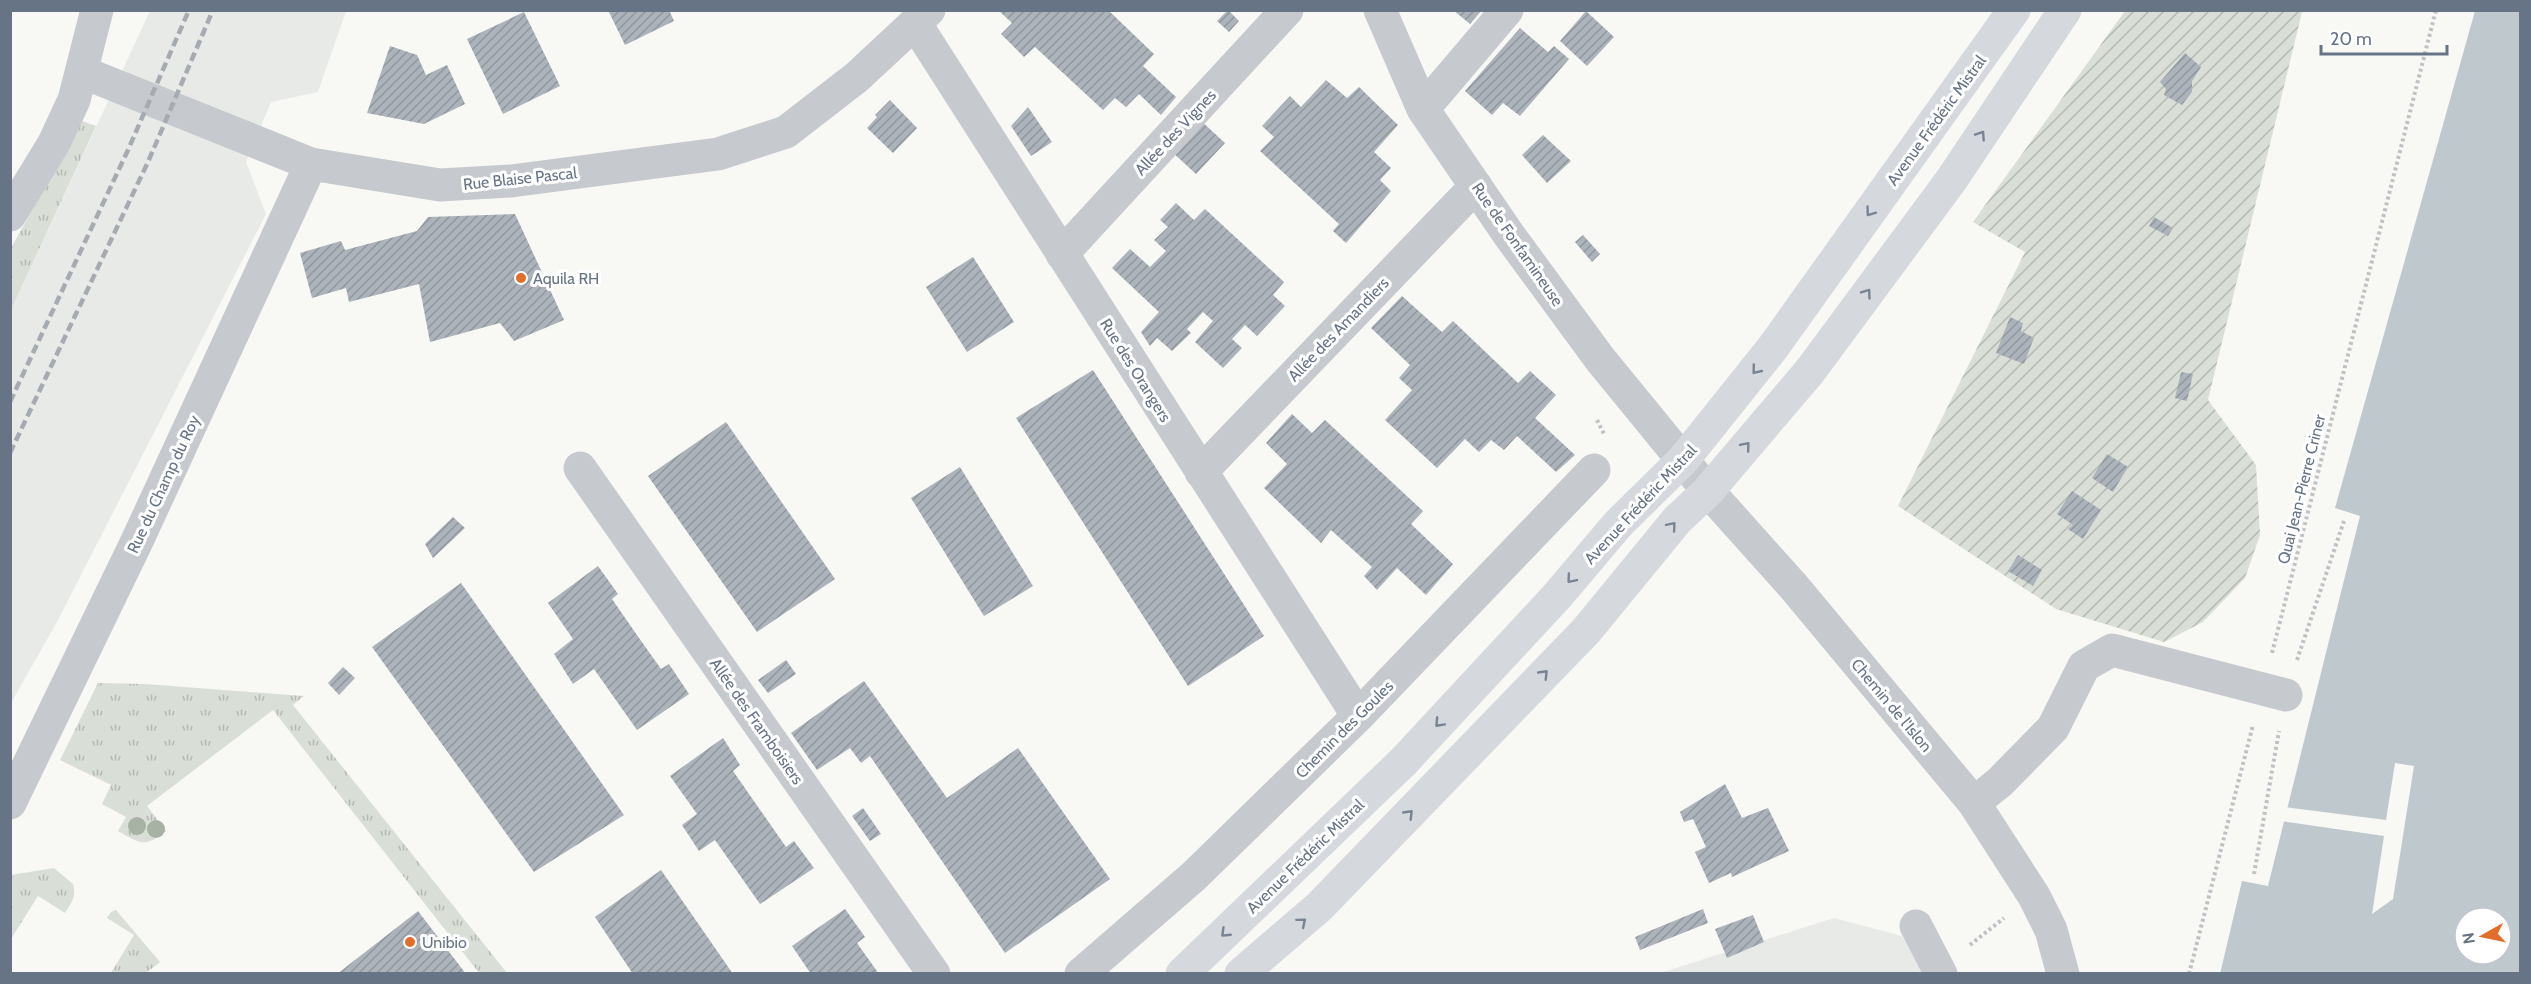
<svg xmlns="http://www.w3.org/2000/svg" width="2531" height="984" font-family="Cabin,sans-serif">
<defs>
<pattern id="grass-tufts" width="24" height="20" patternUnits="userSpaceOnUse" patternTransform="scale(1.5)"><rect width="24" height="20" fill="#d9dfd6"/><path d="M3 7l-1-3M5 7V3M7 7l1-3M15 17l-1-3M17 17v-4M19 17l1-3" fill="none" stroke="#b4b9b3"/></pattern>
<pattern id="garden-furrows" width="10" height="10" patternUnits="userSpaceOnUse" patternTransform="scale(1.5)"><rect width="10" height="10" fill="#d9dfd6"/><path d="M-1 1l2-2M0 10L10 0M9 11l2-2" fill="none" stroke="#b4b9b3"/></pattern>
<pattern id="building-hatch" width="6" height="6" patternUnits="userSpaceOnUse" patternTransform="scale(1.5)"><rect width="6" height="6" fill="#acb3ba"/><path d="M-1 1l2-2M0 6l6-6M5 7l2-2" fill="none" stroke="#90969d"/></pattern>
</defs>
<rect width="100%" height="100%" fill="#f8f8f5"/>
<path fill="#e8eae8" d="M150 11H346L318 92 271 102 246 162 266 214 58 620 11 703V310Z
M1834 918 1902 936 1924 974H1657Z"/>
<path fill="url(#grass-tufts)" d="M82 121 96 126 11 310V248Z
M98 683 145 684 304 696 293 705 507 973H479L273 710 147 806 166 831C144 848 141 844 118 831L126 817 102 804 111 785 60 760Z
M54 868 73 884C77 896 71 904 65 913L38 896 11 939V875Z
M116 910 160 962 146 973H111L134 935 107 918 111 912Z"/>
<path fill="url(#garden-furrows)" d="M2125 11H2302V12L2208 400 2256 465 2260 535 2245 578 2203 622 2164 642 2056 609 1898 506 2025 252 1973 222Z"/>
<path fill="#bec8cd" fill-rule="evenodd" d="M2475 11H2520V973L2220 974 2242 881 2268 886 2360 516 2335 508ZM2465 918H2501V954H2465Z"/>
<path fill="#f8f8f5" d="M2395 763 2414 766 2393 899 2372 914 2384 836 2281 821 2285 807 2386 820Z"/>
<path fill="url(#building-hatch)" d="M608 10H669L674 21 625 45Z
M998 10H1108L1154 54 1143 66 1176 97 1161 115 1139 94 1126 107 1115 98 1103 110 1035 47 1024 57 1001 34 1012 23Z
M1228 10 1239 21 1229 32 1217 21Z
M1453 10H1482L1470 24Z
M1586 11 1614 37 1587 66 1560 41Z
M524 12 560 86 503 114 467 39Z
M1520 28 1548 52 1554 46 1569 59 1520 116 1503 103 1492 115 1465 91Z
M390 46 417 55 426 75 447 65 465 104 424 124 367 113Z
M2185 53 2201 67 2192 81V92L2182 105 2164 95 2166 89 2160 82Z
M1326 80 1347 98 1359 87 1398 125 1374 152 1391 168 1380 180 1391 191 1346 243 1333 231 1339 224 1260 151 1274 137 1262 126 1274 113 1290 96 1301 107Z
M890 100 917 128 893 153 867 128 877 117 875 115Z
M1028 107 1052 142 1031 156 1011 126Z
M1199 119 1225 143 1196 174 1170 150Z
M1543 135 1571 161 1547 183 1522 155Z
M1176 203 1194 220 1205 209 1284 282 1273 295 1285 306 1257 336 1245 325 1232 339 1242 348 1223 368 1195 342 1213 321 1203 312 1187 329 1191 333 1172 351 1157 338 1150 346 1141 332 1159 312 1112 268 1130 249 1150 267 1166 251 1154 240 1168 227 1160 220Z
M515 214 564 320 514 341 500 323 430 342 419 284 349 302 346 288 312 298 300 253 341 241 345 250 417 231 428 217Z
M2154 217 2173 228 2168 236 2149 226Z
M1583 235 1600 254 1592 262 1575 242Z
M973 257 1014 322 967 352 926 287Z
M1402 296 1442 332 1453 321 1518 383 1530 371 1556 395 1535 418 1575 455 1556 472 1517 436 1504 450 1491 440 1479 452 1465 439 1437 468 1385 420 1412 390 1399 378 1410 365 1371 328Z
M2010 317 2023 323 2021 331 2034 338 2024 364 1996 353Z
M1093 370 1264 636 1188 686 1016 418Z
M2181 372 2193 374 2187 401 2175 398Z
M1292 414 1312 433 1325 420 1423 511 1411 524 1453 564 1426 595 1397 568 1377 590 1364 576 1372 567 1331 530 1321 543 1264 488 1287 464 1266 443Z
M726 422 835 579 757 632 648 476Z
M2107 454 2128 467 2113 492 2092 478Z
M960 467 1033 586 984 616 911 498Z
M2072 491 2101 510 2083 539 2068 529 2073 525 2057 514Z
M453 517 465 528 433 558 425 544Z
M2018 555 2042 570 2033 586 2008 571Z
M598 566 618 594 612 599 639 638 661 669 669 664 689 694 637 730 594 669 573 684 554 654 573 639 548 603Z
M461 583 624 815 534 872 372 647Z
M786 660 796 674 768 693 758 680Z
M343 667 355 678 339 695 328 683Z
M864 681 947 798 1018 748 1110 879 1005 953 870 756 861 763 850 748 817 770 791 733Z
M723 738 740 765 733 771 786 847 794 841 814 868 760 904 715 840 699 851 682 825 697 814 670 776Z
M1725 784 1742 818 1768 808 1789 851 1732 877 1731 873 1709 883 1695 852 1706 847 1693 819 1684 822 1680 812Z
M863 808 881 834 870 841 852 816Z
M661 870 733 974H633L595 917Z
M845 909 865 937 857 943 879 974H811L792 946Z
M1703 909 1708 923 1640 950 1635 937Z
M418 911 466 974H337Z
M1753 915 1764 942 1727 958 1715 929Z"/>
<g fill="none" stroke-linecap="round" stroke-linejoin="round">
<path stroke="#c0c1c4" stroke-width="4" stroke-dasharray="3 3" stroke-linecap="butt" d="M1597 420 1604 434
M2272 653 2436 10
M2297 660 2344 521
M2254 874 2279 731
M1970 945 2004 918
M2189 974 2253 725"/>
<path stroke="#c6c9cd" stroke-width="33" d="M1380 10 1423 109 1509 235 1600 359 1708 491 1794 587 1974 803 2034 896 2051 930 2063 974
M915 23 1358 716
M82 72 311 164 440 185 511 181 718 154 786 132 857 77 929 10
M1423 109 1507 10
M10 215 54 143 74 100 97 10
M1062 254 1287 10
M580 468 934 974
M1201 472 1476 186
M10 803 137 541 311 164
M1974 803 2000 782 2053 728 2084 666 2112 650 2286 695
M1916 926 1941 974
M1081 974 1194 876 1358 716 1594 470"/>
<path stroke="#d5d8dd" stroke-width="33" d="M1182 974 1404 761 1558 595 1618 524 1683 460 1774 346 2014 10
M1241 974 1319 907 1586 631 1677 520 1708 491 1810 371 1952 179 2065 10"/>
<path stroke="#a6abb2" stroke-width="4.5" stroke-dasharray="9 4.5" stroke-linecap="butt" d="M10 402 128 150 189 10
M10 453 148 162 213 10"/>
</g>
<g fill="#a7b2a4">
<circle cx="137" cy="826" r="9"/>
<circle cx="156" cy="829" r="9"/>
</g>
<defs><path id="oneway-chevron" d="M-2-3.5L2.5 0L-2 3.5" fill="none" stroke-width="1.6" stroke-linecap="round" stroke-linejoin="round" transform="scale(1.5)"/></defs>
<g stroke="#788393">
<use href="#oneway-chevron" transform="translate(1981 135) rotate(-56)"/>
<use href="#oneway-chevron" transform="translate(1870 212) rotate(126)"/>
<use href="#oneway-chevron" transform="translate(1867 293) rotate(-54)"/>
<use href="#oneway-chevron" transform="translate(1756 370) rotate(129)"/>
<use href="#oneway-chevron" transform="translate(1746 446) rotate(-50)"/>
<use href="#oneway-chevron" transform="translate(1672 526) rotate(-50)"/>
<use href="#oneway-chevron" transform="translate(1571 579) rotate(130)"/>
<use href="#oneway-chevron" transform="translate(1544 674) rotate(-46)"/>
<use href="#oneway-chevron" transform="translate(1439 723) rotate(133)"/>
<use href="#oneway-chevron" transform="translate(1409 814) rotate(-46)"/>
<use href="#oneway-chevron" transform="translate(1302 922) rotate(-40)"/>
<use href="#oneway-chevron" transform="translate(1225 933) rotate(136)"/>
</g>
<g fill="#e26e2b" stroke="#fff" stroke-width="2">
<circle cx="521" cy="278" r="6"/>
<circle cx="410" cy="942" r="6"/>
</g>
<g text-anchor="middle" stroke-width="6" stroke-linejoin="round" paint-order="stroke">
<g font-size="16" fill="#677486" stroke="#fff">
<text transform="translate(1936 120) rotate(-54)" y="6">Avenue Frédéric Mistral</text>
<text transform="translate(1175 132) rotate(-47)" y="6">Allée des Vignes</text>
<text transform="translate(520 178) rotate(-6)" y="6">Rue Blaise Pascal</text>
<text transform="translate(1518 244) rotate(55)" y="6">Rue de Fonfamineuse</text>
<text transform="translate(1338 329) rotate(-46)" y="6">Allée des Amandiers</text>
<text transform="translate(1136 370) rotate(58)" y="6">Rue des Orangers</text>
<text transform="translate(163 484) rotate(-65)" y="6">Rue du Champ du Roy</text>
<text transform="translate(2301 489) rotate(-76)" y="6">Quai Jean-Pierre Criner</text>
<text transform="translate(1640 504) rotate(-47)" y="6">Avenue Frédéric Mistral</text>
<text transform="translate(1892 705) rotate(50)" y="6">Chemin de l'Islon</text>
<text transform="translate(757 721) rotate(55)" y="6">Allée des Framboisiers</text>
<text transform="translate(1344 729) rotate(-45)" y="6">Chemin des Goules</text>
<text transform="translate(1305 856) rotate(-44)" y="6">Avenue Frédéric Mistral</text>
</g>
<g font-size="16" fill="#677486" stroke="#fff" text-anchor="start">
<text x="533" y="284">Aquila RH</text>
<text x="422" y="948">Unibio</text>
</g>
</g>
<rect width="2531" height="984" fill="none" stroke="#677486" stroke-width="24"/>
<g transform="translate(2483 936) rotate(261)"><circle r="28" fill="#ffffff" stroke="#c2c7cf" stroke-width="1.5"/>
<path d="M0-4.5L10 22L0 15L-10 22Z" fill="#e26e2b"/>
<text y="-9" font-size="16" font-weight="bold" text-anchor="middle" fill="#677486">N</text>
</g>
<path d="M2321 45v9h126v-9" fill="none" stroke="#677486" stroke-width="3"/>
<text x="2330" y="45" font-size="18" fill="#677486" stroke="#ffffff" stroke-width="4.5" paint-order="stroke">20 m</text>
</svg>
